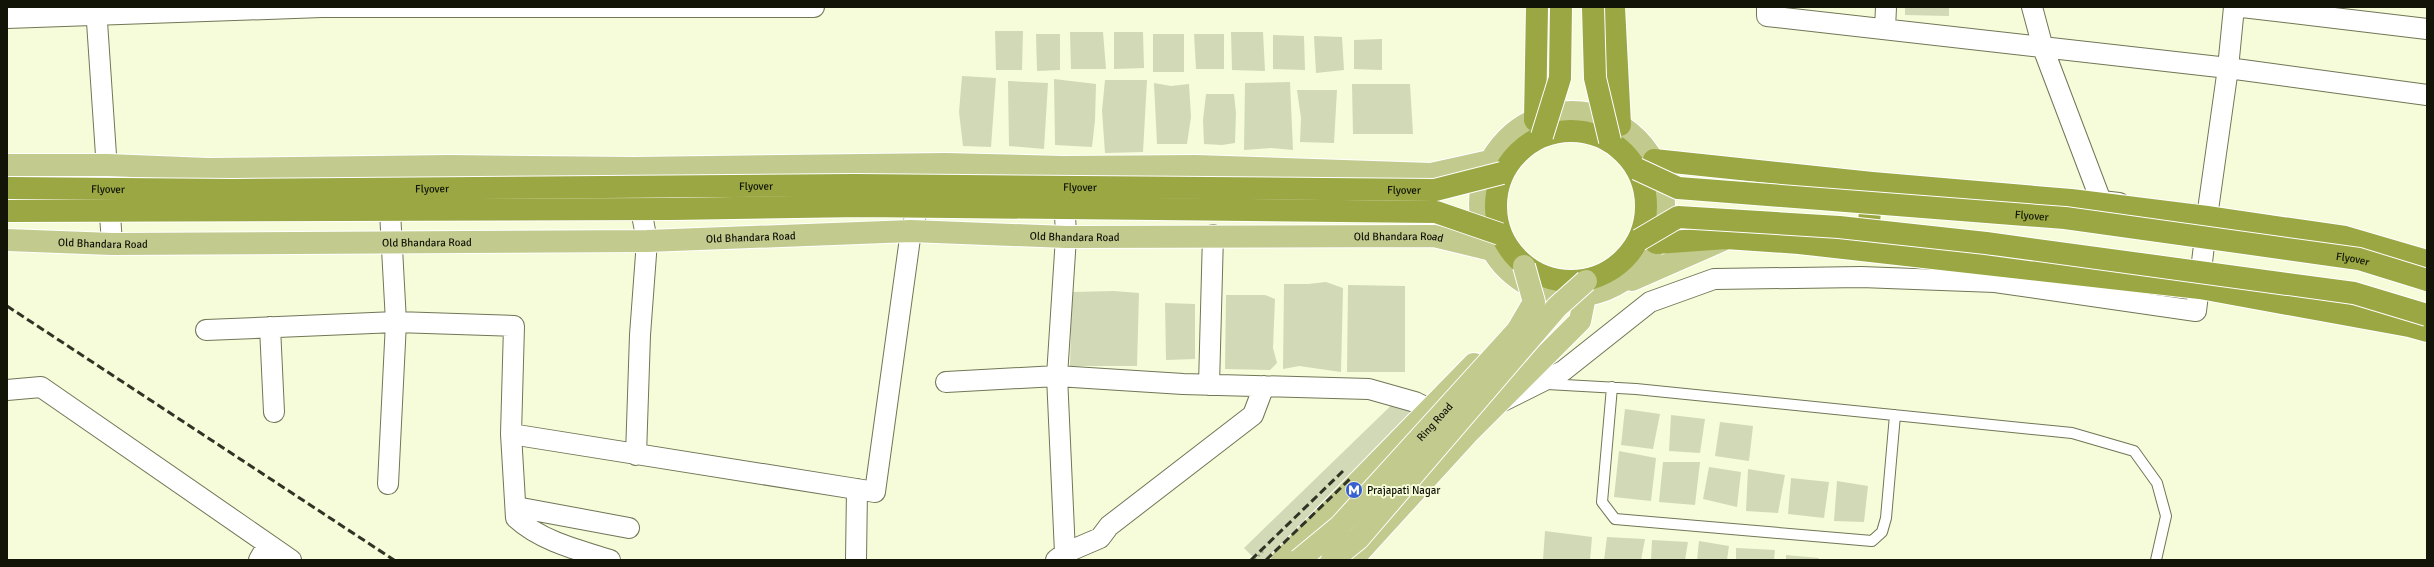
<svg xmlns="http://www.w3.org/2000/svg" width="2434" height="567" font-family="Signika,sans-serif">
<rect width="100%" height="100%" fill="#f6fcd9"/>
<path fill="#d2d9b6" d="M1905 7H1949V16L1905 15Z
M995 31H1023L1022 70H996Z
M1070 32H1103L1106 69H1071Z
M1114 32H1143L1144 68 1114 69Z
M1231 32H1263L1265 71 1232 70Z
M1036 34H1060V70L1037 71Z
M1153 34H1184V72H1153Z
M1194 34H1224V69H1196Z
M1273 35 1304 36 1305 70 1273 69Z
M1314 36 1342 37 1344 70 1316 73Z
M1382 39V70L1354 69V40Z
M962 76 996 78 991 147 963 146 959 112Z
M1054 79 1096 84 1095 120 1092 147 1055 145Z
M1105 80H1147L1143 152 1105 153 1102 111Z
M1008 81 1048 83 1044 149 1009 146Z
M1290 82 1293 150 1271 148 1244 150 1245 83Z
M1154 83 1171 86 1189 84 1191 117 1187 144H1157Z
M1352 84H1410L1413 134H1353Z
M1297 90H1337L1334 143 1300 142 1301 118Z
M1206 94H1234L1236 113 1235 143 1222 145 1204 144 1203 120Z
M1326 282 1343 288 1341 372 1299 366 1283 369 1284 284H1308Z
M1348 285 1405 286V372H1347Z
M1114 291 1139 293 1137 366H1070L1072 292Z
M1226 295H1265L1275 299 1273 348 1277 363 1270 370 1225 369Z
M1165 303 1195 304V359L1166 360Z
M1405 392 1449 436 1320 560H1256L1244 548Z
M1625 409 1660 414 1653 449 1621 445Z
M1671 415 1705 419 1700 453 1669 451Z
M1720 422 1753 426 1749 461 1715 456Z
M1619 451 1656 458 1651 501 1614 497Z
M1663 462H1700L1695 505 1659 502Z
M1709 467 1741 472 1737 507 1703 499Z
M1748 469 1785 475 1778 513 1746 511Z
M1791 478 1829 482 1824 518 1788 514Z
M1837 481 1868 486 1864 522 1834 521Z
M1545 531 1592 537 1590 560H1543Z
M1607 537 1645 539 1641 560H1604Z
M1652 540 1688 542 1685 560H1651Z
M1699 541 1729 546 1727 560H1697Z
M1736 548 1775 550 1774 560H1736Z
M1786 555 1819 558 1818 560H1786Z"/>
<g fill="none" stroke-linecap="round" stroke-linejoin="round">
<g stroke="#707656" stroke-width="12">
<path id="lane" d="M1547 384 1636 389 2072 433 2134 451 2157 483 2166 516 2156 560
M1612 387 1602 502 1615 519 1872 541 1882 532 1886 518 1895 415"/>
</g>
<g stroke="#707656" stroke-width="22">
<path id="street" d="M96 7 112 244
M322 7H814
M1767 7V16L2228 68 2234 7
M2032 7 2043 48 2101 201 2119 203
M2242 7 2427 29
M7 18 322 7
M1885 29 1886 7
M2191 214 2207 217 2228 68 2427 95
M270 327 274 412
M206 330 396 322 514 326 511 434 875 492 911 231 918 208 916 192
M946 382 1057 376 1183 384 1369 389 1415 402 1429 409
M1209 385 1213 235
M7 390 41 387 291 560
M1503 401 1563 371 1650 302 1714 279 1861 277 1995 282 2196 311 2207 221
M511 434 516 518C541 541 578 550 610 560
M636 455 640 335 647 241 638 194
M388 484 396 322 389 193
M516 507 629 528
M1065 553 1100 538 1109 526 1253 415 1264 386
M259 560 268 544
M856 560 857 489
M1056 560 1065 553 1057 376 1066 237 1064 191"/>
</g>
<g stroke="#fff" stroke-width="24">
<g id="primary">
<circle cx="1572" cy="204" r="92"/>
<path d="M7 165H108L208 169 450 166 634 168 945 164 1063 167 1196 166 1431 174 1490 161"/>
<path id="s1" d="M7 240 112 244 647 241 911 231 1066 237 1434 236 1492 250"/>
<path d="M1632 280 1723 240"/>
<path d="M1282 560 1474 364"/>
<path d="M1352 560 1467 434 1580 321 1585 296"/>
</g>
</g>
<g stroke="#fff" stroke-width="24">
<path id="highway" d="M1614 7 1620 125
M1535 120 1537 7
M1496 206a75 75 0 1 1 150 0a75 75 0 1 1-150 0Z
M1654 160 1872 183 2071 200 2207 217 2345 237 2427 261
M1656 243 1726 238 1799 243 2200 288 2409 326 2427 331
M1867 250 1872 184"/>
</g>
<path stroke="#a5aa8f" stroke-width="2.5" stroke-dasharray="2 3" stroke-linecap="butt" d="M1255 560 1264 550"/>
<use href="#lane" stroke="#fff" stroke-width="10"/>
<use href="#street" stroke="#fff" stroke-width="20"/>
<use href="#primary" stroke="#c2ca8e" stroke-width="22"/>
<use href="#highway" stroke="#9aa742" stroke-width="22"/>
<path stroke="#313425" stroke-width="3" stroke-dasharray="8 4" stroke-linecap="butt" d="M7 306 394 560
M1251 560 1344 470
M1266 560 1352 477"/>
<g stroke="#fff" stroke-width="24" stroke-linecap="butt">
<g id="primary-bridge">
<path id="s2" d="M1299 560 1340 526 1517 331 1534 302 1524 266"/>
<path d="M1332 560 1358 539 1557 307 1586 281"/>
</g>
</g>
<g stroke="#fff" stroke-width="24" stroke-linecap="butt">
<g id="highway-bridge">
<path d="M1593 7 1595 78 1610 141"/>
<path d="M1542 136 1560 78 1561 7"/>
<path id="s3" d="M1637 169 1678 188 2065 218 2359 259 2427 280"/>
<path id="s4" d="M7 188 234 190 855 185 1435 190 1502 173"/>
<path d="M7 211 672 209 862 206 1436 212 1500 234"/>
<path d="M1639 240 1678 217 1839 227 1986 243 2354 293 2427 315"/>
</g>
</g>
<use href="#primary-bridge" stroke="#c2ca8e" stroke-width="22"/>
<use href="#highway-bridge" stroke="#9aa742" stroke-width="22"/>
</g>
<defs>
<g id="metro-disc" transform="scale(0.9)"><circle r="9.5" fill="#3960d1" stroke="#f6fcd9"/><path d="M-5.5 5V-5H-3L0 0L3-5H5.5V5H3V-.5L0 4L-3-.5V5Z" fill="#fff"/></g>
</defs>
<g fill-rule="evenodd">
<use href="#metro-disc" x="1354" y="490"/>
</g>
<g text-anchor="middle" stroke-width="4" stroke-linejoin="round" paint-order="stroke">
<g font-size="11" fill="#121408" stroke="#f6fcd9">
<text dy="4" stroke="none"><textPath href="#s4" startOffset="749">Flyover</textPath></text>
<text dy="4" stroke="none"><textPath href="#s4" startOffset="1073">Flyover</textPath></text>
<text dy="4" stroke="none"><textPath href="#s4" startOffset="101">Flyover</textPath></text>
<text dy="4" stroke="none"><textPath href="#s4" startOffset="425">Flyover</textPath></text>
<text dy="4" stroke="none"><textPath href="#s4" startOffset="1397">Flyover</textPath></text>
<text dy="4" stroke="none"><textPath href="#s3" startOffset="400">Flyover</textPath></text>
<text dy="4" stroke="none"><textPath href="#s1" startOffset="1068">Old Bhandara Road</textPath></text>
<text dy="4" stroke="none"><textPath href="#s1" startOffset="1392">Old Bhandara Road</textPath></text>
<text dy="4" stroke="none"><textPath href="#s1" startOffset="744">Old Bhandara Road</textPath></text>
<text dy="4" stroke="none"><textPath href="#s1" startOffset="420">Old Bhandara Road</textPath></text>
<text dy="4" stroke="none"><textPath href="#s1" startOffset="96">Old Bhandara Road</textPath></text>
<text dy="4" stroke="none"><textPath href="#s3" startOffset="724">Flyover</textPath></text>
<text dy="4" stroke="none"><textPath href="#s2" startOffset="194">Ring Road</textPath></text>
</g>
<g font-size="11" fill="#121408" stroke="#f6fcd9" text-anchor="start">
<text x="1367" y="494">Prajapati Nagar</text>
</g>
</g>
<rect width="2434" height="567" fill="none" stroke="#121408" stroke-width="16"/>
</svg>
